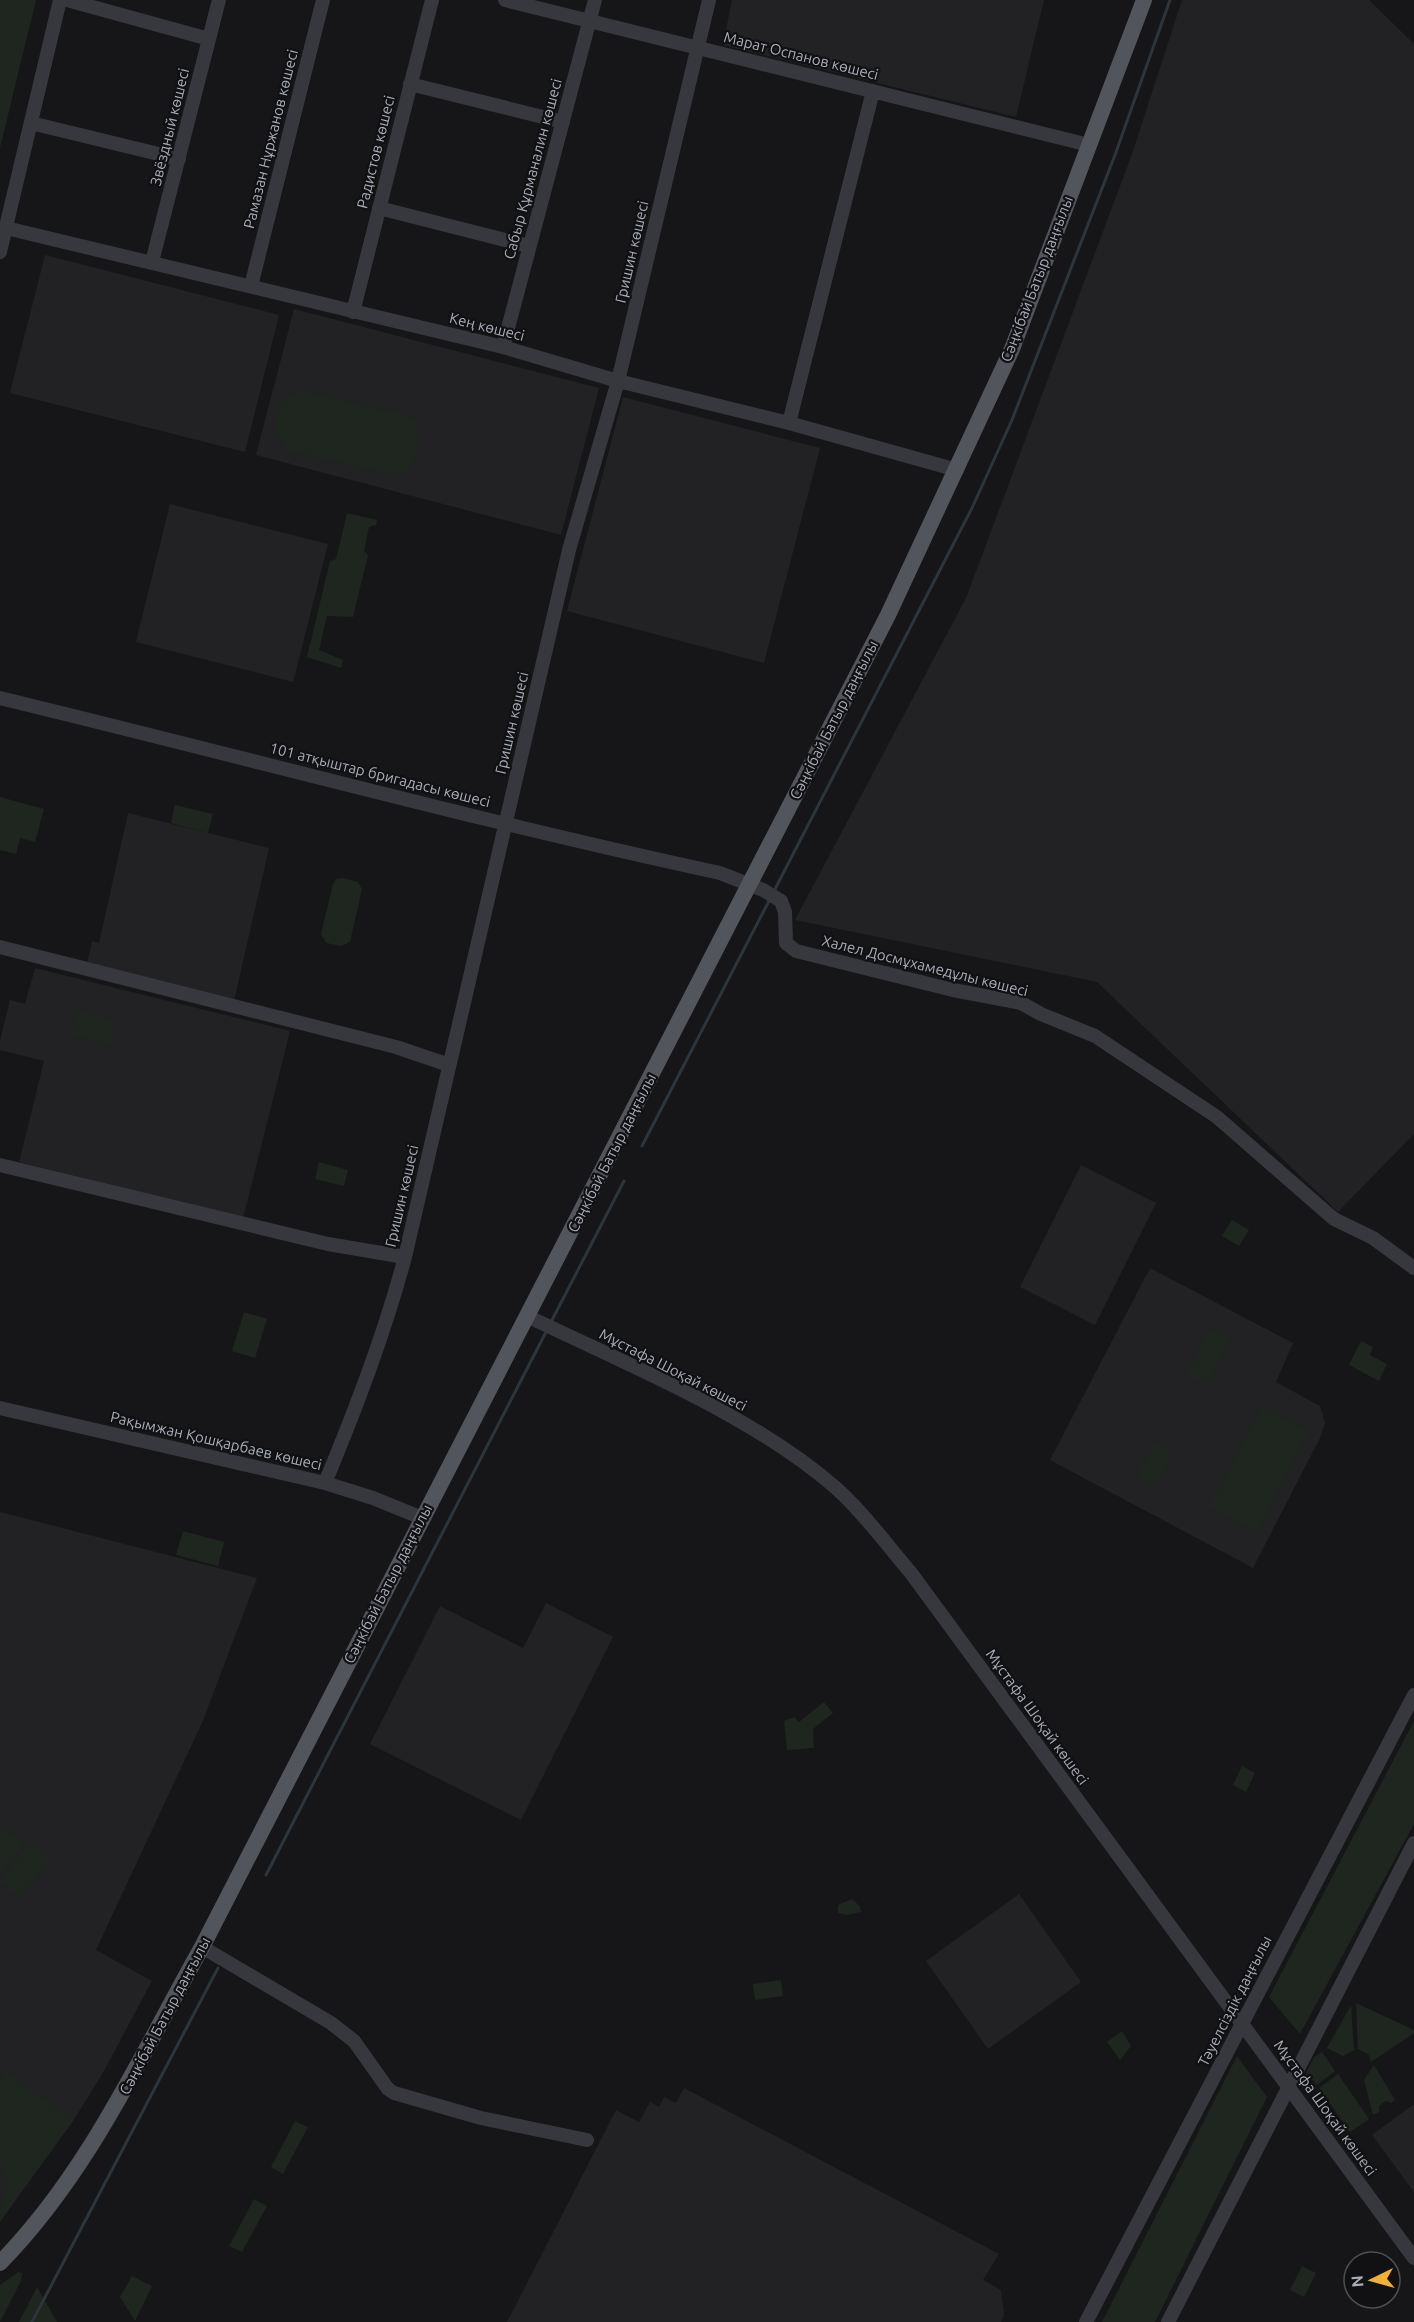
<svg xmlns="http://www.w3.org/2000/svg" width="1414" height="2322" font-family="Ubuntu,sans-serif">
<rect width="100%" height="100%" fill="#161618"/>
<path fill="#222225" d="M732 0H1044L1016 117 723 45Z
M1182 0H1369L1414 44V1134L1338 1212 1097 982 795 920 966 598 1132 154Z
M45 255 279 315 245 452 10 393Z
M294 309 599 388 561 535 256 455Z
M623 397 820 448 764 663 567 611Z
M170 504 328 544 293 682 136 642Z
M128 813 269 848 234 1001 87 964 92 941 99 943Z
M35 968 290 1031 243 1218 19 1162 44 1061 0 1050V1041L10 1000 25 1004Z
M1081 1165 1156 1203 1095 1325 1020 1287Z
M1150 1268 1293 1343 1276 1382 1320 1406 1325 1423 1320 1438 1253 1568 1050 1460Z
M0 1512 257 1578 202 1723 96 1950 152 1981 104 2071 73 2121 0 2222Z
M546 1603 613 1637 521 1820 370 1744 440 1606 523 1648Z
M1019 1894 1081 1982 988 2049 926 1961Z
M684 2088 999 2254 983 2280 1001 2290 1004 2315 1001 2322H507L616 2110 639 2122 650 2102 659 2107 664 2097 676 2103Z
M1414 2104V2192L1372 2135Z"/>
<path fill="#1e261f" d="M0 0H36L0 148Z
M297 392H308L408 416 416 422C421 440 419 458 405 472L383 473 288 450 275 432C275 413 278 399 297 392Z
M347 513 377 520 376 525 369 527 364 551 368 555 353 617 327 616 319 650 343 660 341 668 307 657 330 561 336 559Z
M0 797 44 809 35 842 20 838 16 854 0 850Z
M175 805 213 814 208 833 171 823Z
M342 878 358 882 362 889 350 942 341 946 326 943 321 934 333 884 336 879Z
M77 1011 116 1020 111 1045 71 1036Z
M319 1162 348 1170 344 1186 315 1179Z
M1232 1220 1249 1230 1239 1246 1222 1236Z
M244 1312 267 1319 255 1358 232 1351Z
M1210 1328 1231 1339 1208 1385 1187 1375Z
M1361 1341 1373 1347 1370 1355 1387 1364 1379 1381 1349 1365Z
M1262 1406 1310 1431 1257 1532 1209 1507Z
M1154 1443 1174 1453 1155 1487 1136 1476Z
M183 1531 224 1542 218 1566 176 1555Z
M824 1702 833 1713 813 1729 814 1748 787 1750 784 1721 794 1717 799 1722Z
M1414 1721V1824L1300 2034 1269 1997Z
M1242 1766 1255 1773 1246 1792 1233 1785Z
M4 1827 25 1844 0 1874V1832Z
M31 1843 51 1859 19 1898 0 1881Z
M852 1899 860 1906 861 1912 847 1915 838 1913V1905Z
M781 1980 783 1996 755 2000 753 1984Z
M1356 2003 1414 2030V2033L1371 2062 1369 2055 1358 2049Z
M1351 2005 1354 2050 1343 2056 1327 2048Z
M1122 2031 1131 2046 1120 2060 1107 2042Z
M1322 2052 1335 2071 1317 2085 1306 2073 1314 2057Z
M1237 2056 1267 2097 1155 2322H1102Z
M1374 2065 1395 2100 1391 2103 1386 2101 1379 2106V2112L1373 2115 1364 2080Z
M6 2070 73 2121 0 2221C0 2199 14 2184 0 2164V2079Z
M1338 2074 1369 2119 1350 2132 1319 2088Z
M295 2121 308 2127 283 2174 271 2167Z
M254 2199 267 2206 242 2252 229 2246Z
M1302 2266 1316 2273 1304 2297 1290 2290Z
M18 2272 22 2273 21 2281 0 2322V2285Z
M132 2276 152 2286 135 2321 120 2297Z
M37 2287 57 2322H19Z"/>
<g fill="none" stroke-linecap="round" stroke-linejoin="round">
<path stroke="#2c353c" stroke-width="3" d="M774 891 972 508 1012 420 1115 155 1170 0
M642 1146 770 899
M550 1324 624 1181
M266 1875 547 1330
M32 2322 218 1968"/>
<path stroke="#37383d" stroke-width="14" d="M67 0 209 39
M505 0 1089 145
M410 84 563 122
M31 123 179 159
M379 208 529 246
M6 228 503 347 618 381 789 423 957 470
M0 252 60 0
M152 262 219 0
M251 286 323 0
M353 312 432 0
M503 347 595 0
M789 423 873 91
M0 698C240 756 478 821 720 873L763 890 781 901 785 912 786 943 796 951 953 990 1021 1003 1041 1014 1095 1036 1217 1117 1334 1219 1373 1238 1414 1268
M0 947 396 1047 449 1065
M0 1165 328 1244 405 1257
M527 1316C628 1365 751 1414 836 1488 864 1513 887 1545 911 1573L1414 2258
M0 1408 325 1483 373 1498 422 1518
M325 1483C356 1408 384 1335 405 1257L569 550 618 381 709 0
M202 1947 331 2023 354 2041 388 2089 394 2093 481 2118 587 2140
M1086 2322 1414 1695
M1168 2322 1414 1843"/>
<path stroke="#53555c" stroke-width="16" d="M0 2263C89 2172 140 2057 202 1947L888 615 1012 349 1144 0"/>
</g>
<g text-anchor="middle" stroke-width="4.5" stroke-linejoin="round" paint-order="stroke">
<g font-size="15" fill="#a8adb8" stroke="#111113">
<text transform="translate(801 56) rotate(14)" y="5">Марат Оспанов көшесі</text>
<text transform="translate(170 127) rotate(-76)" y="5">Звёздный көшесі</text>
<text transform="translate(271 139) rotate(-76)" y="5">Рамазан Нұржанов көшесі</text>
<text transform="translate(376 152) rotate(-76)" y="5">Радистов көшесі</text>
<text transform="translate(533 169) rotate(-75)" y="5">Сабыр Құрманалин көшесі</text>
<text transform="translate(632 252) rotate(-77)" y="5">Гришин көшесі</text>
<text transform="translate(1037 279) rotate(-69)" y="5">Сәңкібай Батыр даңғылы</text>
<text transform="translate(487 327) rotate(14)" y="5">Кең көшесі</text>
<text transform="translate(834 720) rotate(-63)" y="5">Сәңкібай Батыр даңғылы</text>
<text transform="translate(512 723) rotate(-77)" y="5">Гришин көшесі</text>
<text transform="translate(380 775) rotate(14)" y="5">101 атқыштар бригадасы көшесі</text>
<text transform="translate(925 966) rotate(14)" y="5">Халел Досмұхамедұлы көшесі</text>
<text transform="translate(612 1153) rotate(-63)" y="5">Сәңкібай Батыр даңғылы</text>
<text transform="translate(402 1196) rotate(-77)" y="5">Гришин көшесі</text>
<text transform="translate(673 1370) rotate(27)" y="5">Мұстафа Шоқай көшесі</text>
<text transform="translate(216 1441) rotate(13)" y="5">Рақымжан Қошқарбаев көшесі</text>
<text transform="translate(388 1584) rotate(-63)" y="5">Сәңкібай Батыр даңғылы</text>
<text transform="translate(1037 1717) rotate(54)" y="5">Мұстафа Шоқай көшесі</text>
<text transform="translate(1235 2001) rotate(-63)" y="5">Тәуелсіздік даңғылы</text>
<text transform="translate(165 2016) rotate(-62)" y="5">Сәңкібай Батыр даңғылы</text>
<text transform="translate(1325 2108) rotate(54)" y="5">Мұстафа Шоқай көшесі</text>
</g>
</g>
<g transform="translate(1372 2280) rotate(265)"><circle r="28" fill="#111113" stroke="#4d4f55" stroke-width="1.5"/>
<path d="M0-4.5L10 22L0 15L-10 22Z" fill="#f2b134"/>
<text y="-9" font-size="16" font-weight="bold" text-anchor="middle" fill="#a8adb8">N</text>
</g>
</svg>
